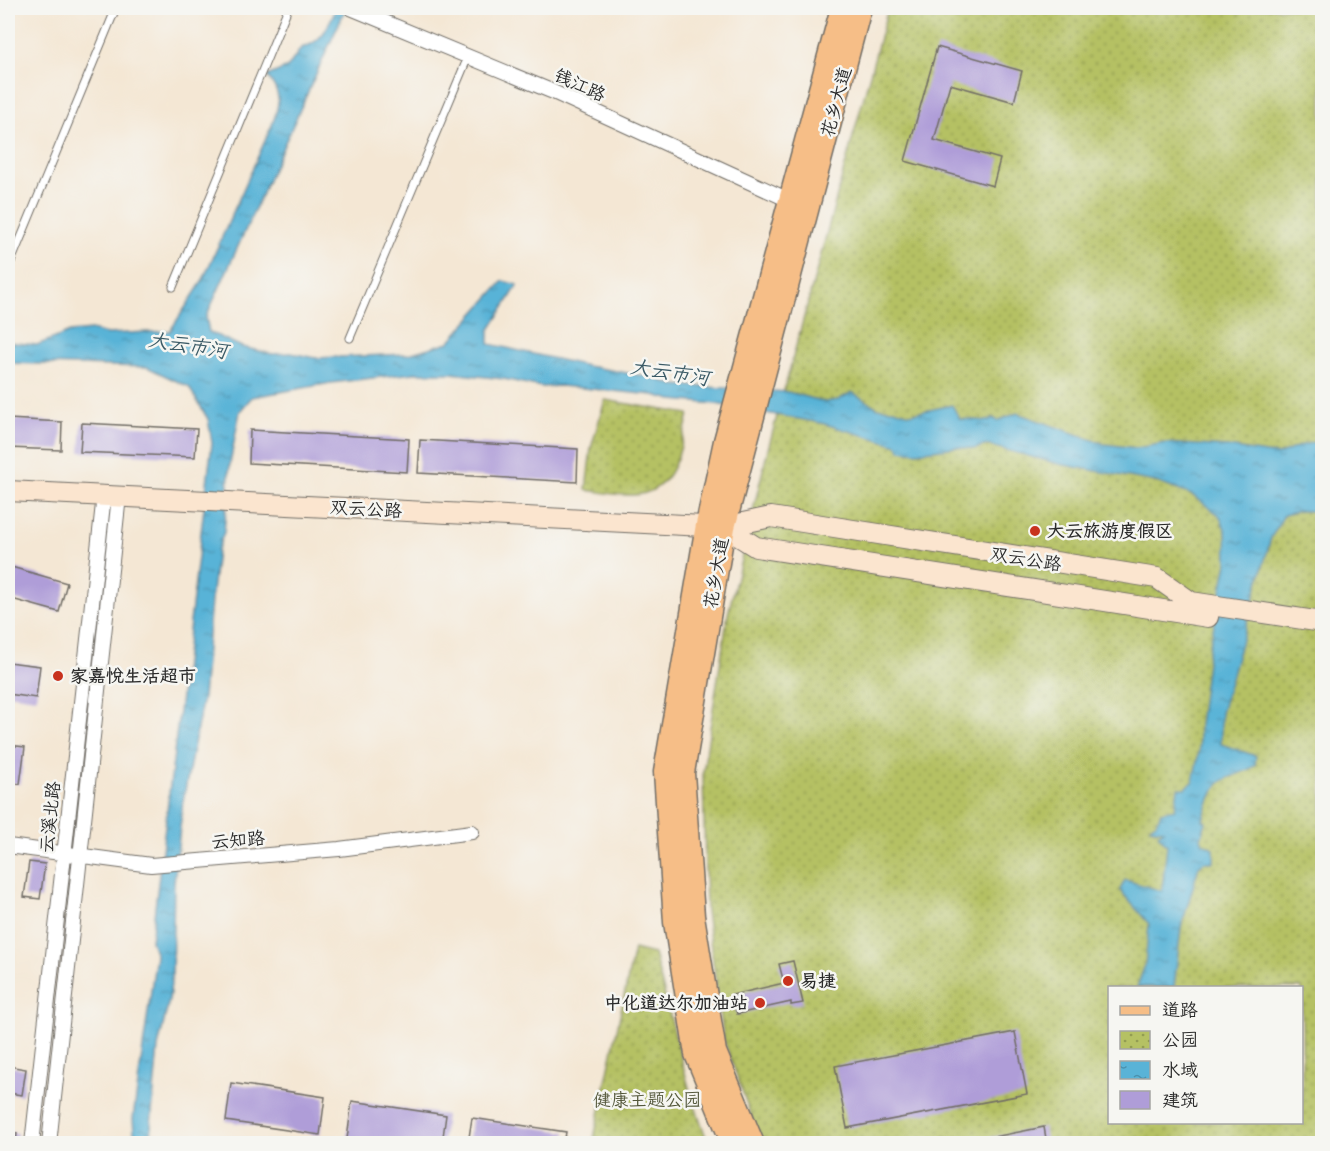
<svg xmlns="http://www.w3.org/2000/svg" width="1330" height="1151" font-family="'Shantell Sans','LXGW WenKai TC',sans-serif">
<defs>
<pattern id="park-dots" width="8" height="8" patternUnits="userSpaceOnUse" patternTransform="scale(1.5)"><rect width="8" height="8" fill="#b5c163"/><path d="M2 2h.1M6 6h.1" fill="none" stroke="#939d52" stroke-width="1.8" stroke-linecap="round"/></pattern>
<pattern id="water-ripples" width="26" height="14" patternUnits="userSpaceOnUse" patternTransform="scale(1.5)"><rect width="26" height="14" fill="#59b3d7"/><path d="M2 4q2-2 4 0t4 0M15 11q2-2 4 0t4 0" fill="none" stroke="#4a92af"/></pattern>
</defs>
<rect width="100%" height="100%" fill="#f6f6f2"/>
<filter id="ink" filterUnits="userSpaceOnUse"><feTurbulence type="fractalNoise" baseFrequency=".0167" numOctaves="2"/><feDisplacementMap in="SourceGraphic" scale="12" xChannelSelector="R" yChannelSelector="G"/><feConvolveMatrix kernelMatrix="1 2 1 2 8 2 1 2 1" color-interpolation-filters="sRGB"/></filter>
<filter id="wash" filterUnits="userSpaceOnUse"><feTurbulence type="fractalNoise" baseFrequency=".008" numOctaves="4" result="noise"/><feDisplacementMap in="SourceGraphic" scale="24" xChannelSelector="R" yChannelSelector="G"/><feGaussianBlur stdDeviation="1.35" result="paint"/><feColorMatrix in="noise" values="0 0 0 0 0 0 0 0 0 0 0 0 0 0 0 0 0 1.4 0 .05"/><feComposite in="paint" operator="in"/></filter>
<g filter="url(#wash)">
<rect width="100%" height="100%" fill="#f4e7d4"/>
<path fill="url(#park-dots)" stroke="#707647" stroke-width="1.5" fill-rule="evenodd" d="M888 8H1322V1143L761 1144 724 1040 706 911 703 772 728 614 768 449ZM1110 988H1302V1122H1110Z
M605 400 689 414C680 447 676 493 633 495 618 496 601 492 586 490L591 448Z
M634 949 654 954 690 1092 708 1143H593Z"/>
<path fill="url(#water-ripples)" stroke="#426f81" stroke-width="1.5" d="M336 8H346L206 317 209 332 242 347 272 354 291 353 316 358 409 354 449 342 503 281 518 285 489 331V344L587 366 650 377 674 385 788 392 825 402 838 400 852 392 878 408 894 409 910 414 952 405 960 419 989 421 993 418 998 421 1017 413 1104 444 1137 448 1165 443 1228 447 1278 455 1299 446 1322 440V511H1300L1284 515 1271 538 1221 713V744L1256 756 1255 765C1245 774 1232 774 1221 782 1213 787 1205 811 1203 820L1206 822 1201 838 1203 843 1214 848V862H1204L1199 866 1181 928 1174 987H1137L1145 965 1149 924 1120 890 1125 880 1162 891 1167 845 1158 834 1164 830 1149 828 1157 822 1161 812 1175 809 1178 788H1186L1193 781 1199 752V725L1208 654 1227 563 1226 531 1219 515 1192 495 1156 482 1059 464 987 445 975 449 957 447 917 452 900 450 898 445 821 423 716 404 672 400 654 395 561 386 541 387 504 379 451 373H414L331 383 252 397 240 411 230 463 224 532 217 551 211 600 203 697 183 801 174 883 172 974 169 1000 158 1047 151 1124 152 1143H135L133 1119 156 955 151 941 212 443 208 419 189 387 147 367 8 363V342L37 345 70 332 91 330 107 334 170 331 202 282 272 125C280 103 282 94 267 76L288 67 301 48C322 43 328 27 336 8Z"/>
<g id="blocks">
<path fill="#af9dd8" d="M937 47 1022 71 1014 102 950 84 934 140 1000 159 993 186 905 161Z
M8 419 62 422 61 450 8 448Z
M82 423 197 429 195 457 80 452Z
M250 430 409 439 407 472 249 463Z
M420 440 578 449 577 482 418 473Z
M8 566 67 583 59 612 8 598Z
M8 662 40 666 36 698 8 694Z
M8 745 25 747 20 784 8 782Z
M29 862 45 864 40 899 24 897Z
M793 961 803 1003 791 1005V1002L737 1014 732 995 784 983 779 964Z
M1015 1032 1027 1094 847 1128 835 1066Z
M8 1066 26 1069 22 1095 8 1093Z
M231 1083 325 1097 320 1135 226 1121Z
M352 1101 446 1115 442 1144H378L347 1139Z
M472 1118 566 1132 564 1144H468Z
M1044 1127 1047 1144H968V1142Z
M8 1132 17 1133 16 1144H8Z"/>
</g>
</g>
<g filter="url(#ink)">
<use href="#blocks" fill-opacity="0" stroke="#716d66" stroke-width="1.5"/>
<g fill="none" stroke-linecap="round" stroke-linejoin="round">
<g stroke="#716d66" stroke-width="9">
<path id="lane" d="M8 269 116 8
M173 287 288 8
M350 338 468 57"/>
</g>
<g stroke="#716d66" stroke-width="16">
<path id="street" d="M351 8 551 91 791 201
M8 846 151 865 339 849 472 832
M32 1144 104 495
M49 1144 119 496"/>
</g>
<g stroke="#716d66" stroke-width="22">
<path id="secondary" d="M8 491 724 527 771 517 1157 578 1191 602 1322 622
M724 527 756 547 1208 617"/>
</g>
<g stroke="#716d66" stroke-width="25">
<path id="primary" d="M733 1144 696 1054 675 922 665 772 707 525 725 441 842 8
M753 1144 715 1052 693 916 683 773 724 527 860 8"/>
</g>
<use href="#lane" stroke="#fff" stroke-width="7"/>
<use href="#street" stroke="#fff" stroke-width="14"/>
<use href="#secondary" stroke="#fbe5cf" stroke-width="20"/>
<use href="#primary" stroke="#f6be87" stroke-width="22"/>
</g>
</g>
<g fill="#c8321e" stroke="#f6f6f2" stroke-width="2">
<circle cx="1035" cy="531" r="6"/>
<circle cx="58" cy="676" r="6"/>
<circle cx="788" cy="981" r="6"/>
<circle cx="760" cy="1003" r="6"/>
</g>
<g text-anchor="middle" stroke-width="5" stroke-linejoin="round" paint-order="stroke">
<g font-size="18" fill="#2b2b2b" stroke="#f6f6f2">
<text transform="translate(580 85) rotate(24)" y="6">钱江路</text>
<text transform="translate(836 102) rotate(-75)" y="6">花乡大道</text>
<text transform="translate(366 509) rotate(3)" y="6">双云公路</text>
<text transform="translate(1026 559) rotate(9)" y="6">双云公路</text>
<text transform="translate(716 573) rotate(-80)" y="6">花乡大道</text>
<text transform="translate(50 817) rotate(-84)" y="6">云溪北路</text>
<text transform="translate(238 840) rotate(-5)" y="6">云知路</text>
</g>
<g font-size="18" font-weight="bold" fill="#2b2b2b" stroke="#f6f6f2" text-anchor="start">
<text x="1047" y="537">大云旅游度假区</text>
<text x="70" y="682">家嘉悦生活超市</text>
<text x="800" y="987">易捷</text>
<text x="748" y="1009" text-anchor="end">中化道达尔加油站</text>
</g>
<g font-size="18" fill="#54583c" stroke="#f6f6f2">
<text x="647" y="1106">健康主题公园</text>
</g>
<g font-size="20" font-style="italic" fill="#3b5b67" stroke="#f6f6f2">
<text transform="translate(188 345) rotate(9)" y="7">大云市河</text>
<text transform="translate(670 372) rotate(9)" y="7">大云市河</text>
</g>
</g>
<rect width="1330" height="1151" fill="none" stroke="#f6f6f2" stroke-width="30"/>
<rect x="1108" y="986" width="195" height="138" fill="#f6f6f2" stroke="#a5a5a2" stroke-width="1.5"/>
<rect x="1120" y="1006" width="30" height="9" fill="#f6be87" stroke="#a5a5a2" stroke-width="1.5"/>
<text x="1162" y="1016" font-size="18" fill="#2b2b2b">道路</text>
<rect x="1120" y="1031" width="30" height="18" fill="url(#park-dots)" stroke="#a5a5a2" stroke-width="1.5"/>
<text x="1162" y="1046" font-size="18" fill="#2b2b2b">公园</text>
<rect x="1120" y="1061" width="30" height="18" fill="url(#water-ripples)" stroke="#a5a5a2" stroke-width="1.5"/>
<text x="1162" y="1076" font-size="18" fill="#2b2b2b">水域</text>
<rect x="1120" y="1091" width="30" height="18" fill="#af9dd8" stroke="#a5a5a2" stroke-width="1.5"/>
<text x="1162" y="1106" font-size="18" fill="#2b2b2b">建筑</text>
</svg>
